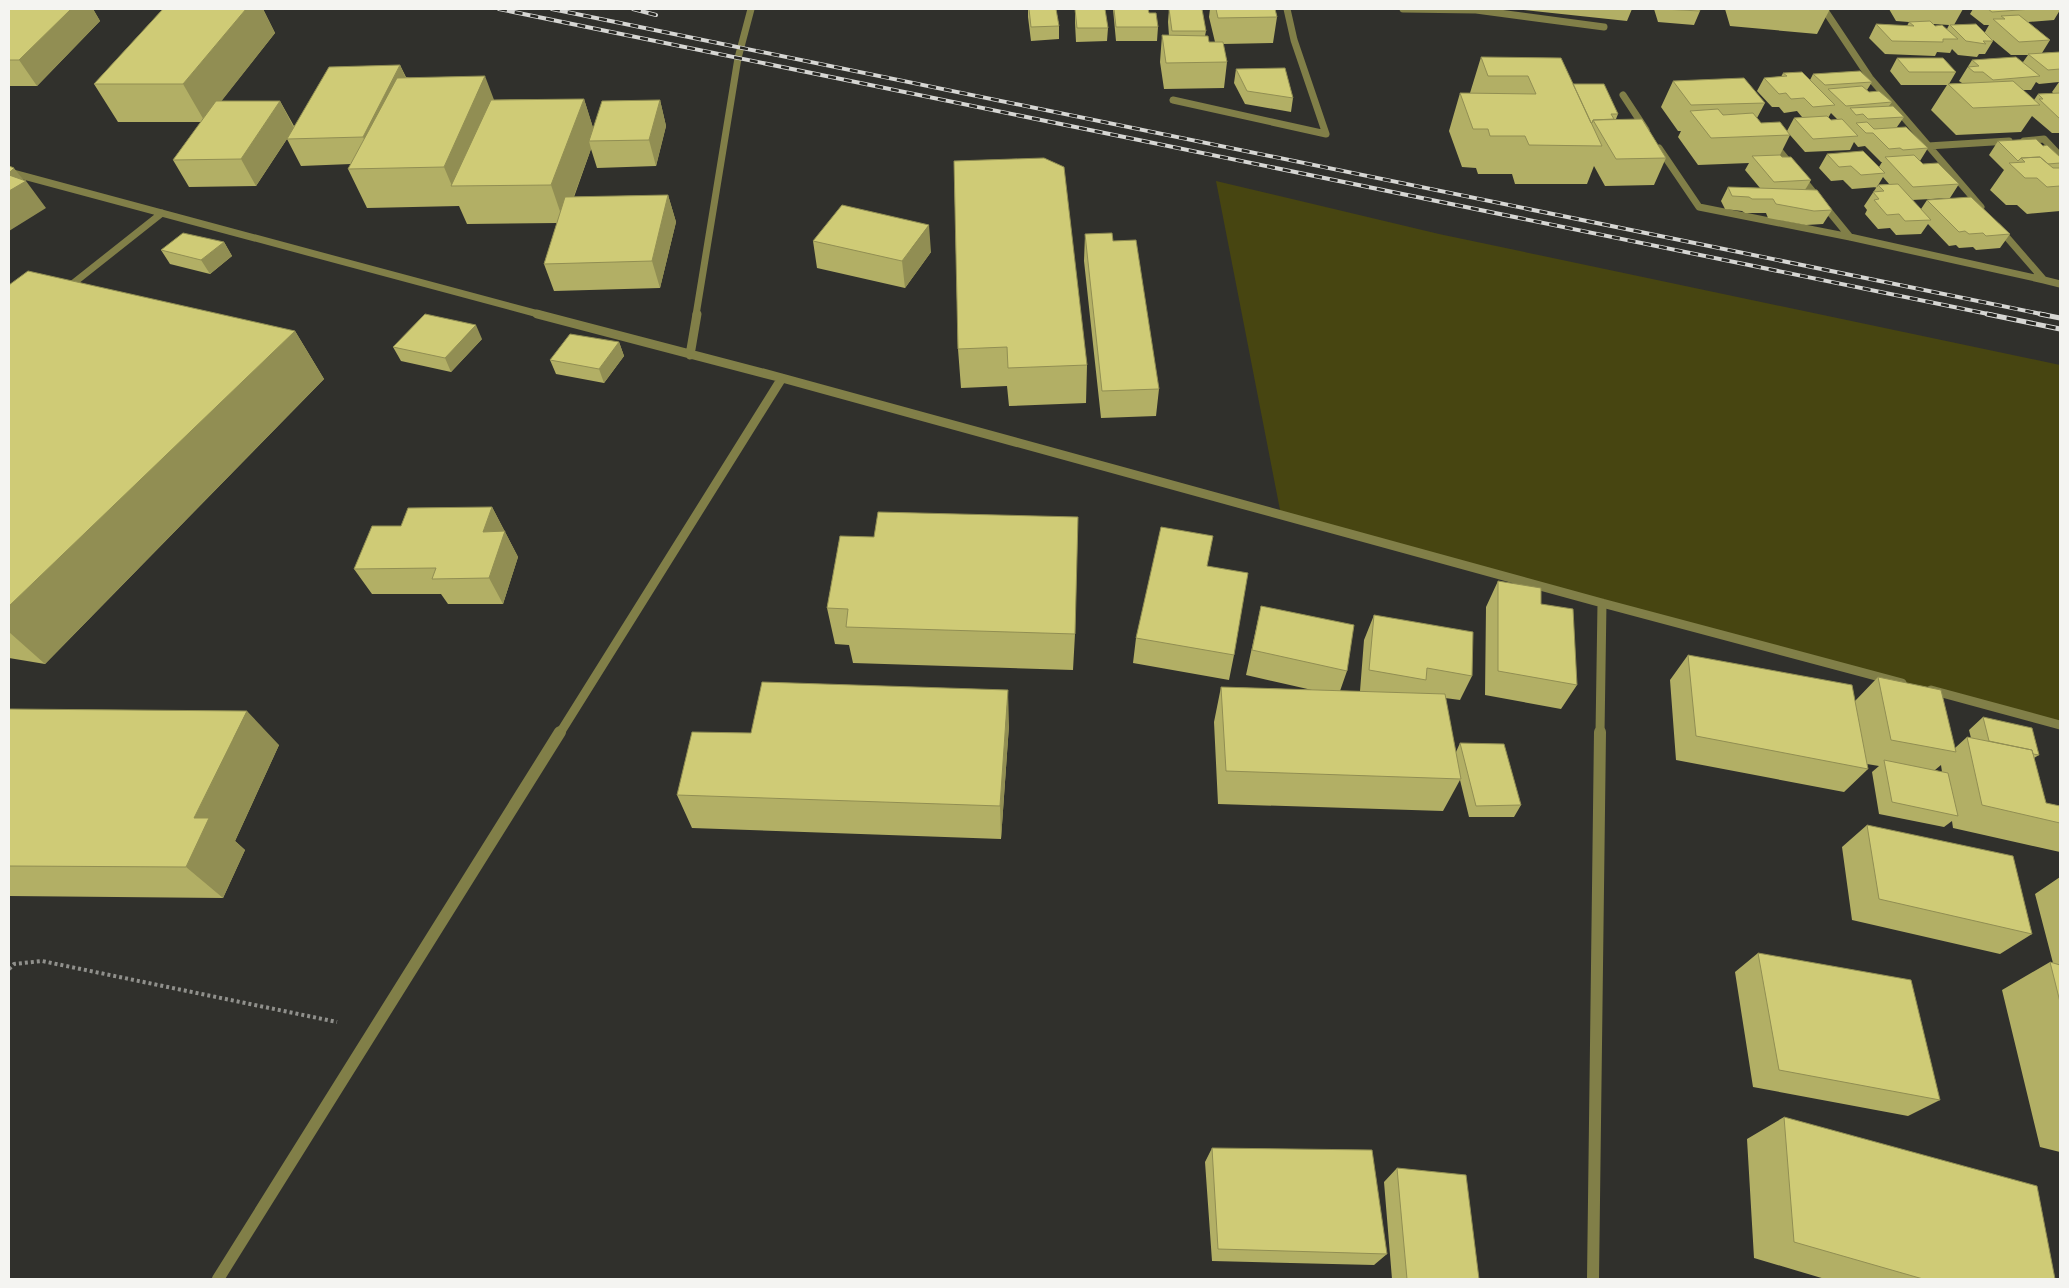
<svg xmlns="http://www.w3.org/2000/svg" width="2069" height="1288" font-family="Jost,sans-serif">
<rect width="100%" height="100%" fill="#30302c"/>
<path fill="#474511" d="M1216 181 1439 234 2060 365V724L1281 515Z"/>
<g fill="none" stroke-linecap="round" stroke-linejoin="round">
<path stroke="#90908c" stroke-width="4" stroke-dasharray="3 3" stroke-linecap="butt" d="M9 969 14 964 42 961 337 1022"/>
<path stroke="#817f48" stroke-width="7" d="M1287 9 1294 40 1326 134
M1403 9 1476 10 1604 27
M1824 9 1870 78 1981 207
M1623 95 1646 130
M1173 100 1326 134
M2024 141 2044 139 2060 156
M1773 143 1850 237
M1928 146 2009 141
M1659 148 1699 207 1850 237 2044 280
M9 172 542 315
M1998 227 2044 280 2060 284
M66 289 162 213
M696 315 738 58 751 9"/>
<path stroke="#817f48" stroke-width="9" d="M537 314 782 378 1602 603 1902 683
M690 355 697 314
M1931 690 2060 725
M560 733 782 378
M1600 733 1602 603"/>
<path stroke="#817f48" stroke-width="12" d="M218 1279 560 732
M1593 1279 1600 732"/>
<g stroke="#d6d6d3" stroke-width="4">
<path id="rail-far1" d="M499 9 1993 315
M552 9 2046 315
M633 9 656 15"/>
</g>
<g stroke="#d6d6d3" stroke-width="5">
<path id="rail" d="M1987 314 2060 329
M2040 314 2060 318"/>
</g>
<use href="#rail-far1" stroke="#262622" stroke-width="2.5" stroke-dasharray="8" stroke-linecap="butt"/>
<use href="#rail" stroke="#262622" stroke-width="3" stroke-dasharray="10" stroke-linecap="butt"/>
</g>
<path fill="#b2af65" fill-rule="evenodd" d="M9 9H93L100 21 37 86H9Z
M163 9H263L275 33 221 101H280L294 126 400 65 406 77 494 100 584 99 593 128 660 100 666 126 656 166 597 168 591 149 574 197 668 195 676 222 660 288 554 291 544 264 557 223 467 224 459 206 367 208 348 169 351 164 301 166 287 139 256 186 189 187 173 160 201 122H118L94 84Z
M1028 9H1056L1059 26V39L1031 41 1028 17Z
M1075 9 1108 28 1107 41 1076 42 1075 23Z
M1113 9H1148L1149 13 1158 27 1157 41H1116Z
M1169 9 1206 31 1205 36 1209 42H1215L1209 17 1210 9H1275L1277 17 1273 43 1223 44 1227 62 1224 88 1164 89 1160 62 1162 35 1169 36 1168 22Z
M1515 9H1632L1627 21Z
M1654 9H1699L1700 11 1694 25 1658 22Z
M1725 9H1830L1817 34 1730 26Z
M1889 9H1963L1954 25 1985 32 1989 25H1984L1970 14 1973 9H2060V10L2054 20 2028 22 2050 40 2042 53 2060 52V133H2052L2032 116 2021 132 1956 135 1931 110 1947 85H1901L1890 71 1897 58 1956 72 1949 84 1962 83 1959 81 1972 60 2023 62 2028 55H2011L1993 40V41L1985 54H1979L1977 57 1958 55 1952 49 1950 53 1937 52 1935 56 1885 54 1869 38 1876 24 1907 26 1909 22 1896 21ZM1933 24 1949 25 1947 29 1935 26ZM2036 82 2039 84 2059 82 2052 92 2053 93 2038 94 2034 100 2023 90H2031Z
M1481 57 1573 84 1618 114 1616 119 1666 158 1654 185 1605 186 1594 166 1587 184H1515L1512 174H1478L1476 168 1462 167 1449 131 1460 93H1470Z
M1236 69 1293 98 1291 112 1245 104 1234 83Z
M1783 73 1810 80 1813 74 1872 82 1867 90 1869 92 1892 102 1889 106 1904 117 1897 127 1928 148 1920 161 1923 164 1959 184 1950 198 2010 234 2000 248 1976 250 1973 247 1959 248 1956 245 1949 246 1928 224 1921 234 1896 235 1890 228 1878 229 1865 214 1867 210 1864 206 1878 185 1889 184 1883 177 1877 187 1852 189 1843 180 1831 181 1819 168 1827 154 1879 167 1882 162H1881L1865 146 1858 147 1854 142 1850 150 1805 152 1790 135 1780 155 1811 180 1805 190 1832 210 1823 224 1806 225 1768 218 1766 213H1745L1742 211 1725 209 1721 201 1728 187 1760 188 1745 170 1749 163 1698 165 1678 137 1681 131H1678L1661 107 1673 81 1765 103 1757 118 1761 123 1787 131 1794 118 1802 117 1797 111 1784 113 1779 107H1772L1757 91 1764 78 1781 77ZM1831 113 1838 120H1831L1828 118ZM1950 198 1927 200 1921 209 1912 200Z
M1998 141 2043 146 2060 157V211L2027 214 2017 205H2006L1990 190 2004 170 1989 155Z
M954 161 1087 365 1086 403 1009 406 1007 386 961 388 958 349Z
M1085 234 1113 241 1159 389 1156 416 1101 418 1084 261Z
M813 241 931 252 905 288 817 268Z
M224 242 232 256 210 274 170 264 161 250Z
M9 285 295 331 324 379 45 664 9 658Z
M482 339 451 372 401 361 393 347Z
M619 342 624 356 604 383 556 374 550 360Z
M492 507 518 557 503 604H448L441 594H372L354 569 401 526Z
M840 536 1075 634 1073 670 853 663 849 645 835 644 827 608Z
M1207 566 1234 655 1229 680 1133 663 1136 638Z
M1498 581 1541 604 1577 685 1561 709 1485 695 1486 607Z
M1261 606 1347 671 1340 691H1360L1364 640 1374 615 1472 676 1460 700 1445 698 1456 752 1460 743 1521 805 1514 817H1469L1460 780 1443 811 1218 804 1214 722 1221 687 1312 690 1246 675Z
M1688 655 1855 701 1878 677 1955 748 1967 737 1971 738 1969 730 1983 717 2039 755 2034 758 2046 803 2060 806V852L1953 828 1952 821 1944 827 1879 814 1872 772 1879 766 1867 764 1868 769 1844 792 1676 760 1670 680ZM1941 765 1942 772 1935 770Z
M9 709 279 745 235 841 245 850 223 898 9 896Z
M1009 725 1001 839 692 828 677 795 751 733Z
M1867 825 2032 934 2000 954 1852 920 1842 847Z
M2060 877V1152L2040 1147 2002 990 2050 962 2053 963 2035 894Z
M1758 953 1940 1100 1908 1116 1753 1087 1735 972Z
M1784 1117 2055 1279H1825L1754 1258 1747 1139Z
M1212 1148 1387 1254 1374 1265 1212 1261 1205 1162Z
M1397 1168 1479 1279H1392L1384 1182Z"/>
<path fill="#918e53" d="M71 9H93L100 21 37 86 19 60Z
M246 9H263L275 33 205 122 183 84Z
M400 65 412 92 376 164 363 137Z
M485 76 499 113 452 186 444 167Z
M584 99 596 137 589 141 591 149 564 223 551 185Z
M660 100 666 126 656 166 649 140Z
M280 101 294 128 256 186 241 159Z
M14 168 25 182 26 181 46 208 9 231V173Z
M668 195 676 222 660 288 652 261Z
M929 225 931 252 905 288 902 261Z
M224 242 232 256 210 274 201 260Z
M476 325 482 339 451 372 445 358Z
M295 331 324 379 45 664 9 632V606Z
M619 342 624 356 604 383 599 369Z
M492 507 518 557 503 604 489 578 483 532Z
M1008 690 1009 725 1001 839 1000 806Z
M247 711 279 745 235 841 245 850 223 898 186 867 194 818Z"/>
<path fill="#cfcb76" stroke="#918e53" d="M9 9H71L19 60H9Z
M163 9H246L183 84H94Z
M1029 9H1056L1059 26 1031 27Z
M1075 9H1105L1108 28H1077Z
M1114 9H1148L1149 13H1156L1158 27H1116Z
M1169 9H1202L1206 31H1172Z
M1216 9H1275L1277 17 1218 18Z
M1663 9H1699L1700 11Z
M1988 9H2032L1992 12Z
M2019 15 2050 40 2019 42 1993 19H2005L2001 16Z
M1930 21 1935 26 1942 25 1958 39H1943V42L1892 41 1876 24 1914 26 1909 22Z
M1976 24 1993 41H1983L1986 44 1966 41 1950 25Z
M1162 35 1208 36 1209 42H1223L1227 62 1166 63Z
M2060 52V69L2048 70 2028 54Z
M1481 57 1561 58 1602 146 1529 145 1525 136H1490L1488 129H1473L1460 93 1536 94 1528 76H1488Z
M2016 57 2040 76 1993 80 1983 72H1974L1968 67 1979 66 1972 60Z
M1897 58H1943L1956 72H1909Z
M400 65 363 137 287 139 329 67Z
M1285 68 1293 98 1247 91 1236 69Z
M1860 71 1872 82 1825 85 1813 74Z
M1802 72 1835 105 1813 107 1804 98 1791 99 1786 93 1779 94 1764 78 1787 76 1783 73Z
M485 76 444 167 348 169 397 78Z
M1744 78 1765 103 1691 105 1673 81Z
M2013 81 2040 105 1973 108 1948 84Z
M1573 84H1604L1618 114H1611L1614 119 1593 120 1592 123H1591Z
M1862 86 1869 92 1879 91 1892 102 1846 106 1828 89Z
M2060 93V119L2039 99H2043L2038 94Z
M584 99 551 185 451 186 491 100Z
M660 100 649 140 589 141 602 101Z
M216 101H280L241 159 173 160Z
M1893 106 1904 117 1868 119 1863 114 1856 115 1850 108Z
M1718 109 1723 115 1753 113 1761 123 1780 122 1790 135 1711 138 1690 111Z
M1827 116 1831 120 1842 119 1858 136 1813 139 1794 118Z
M1642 119 1666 158 1616 159 1593 120Z
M1867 122 1874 129 1906 127 1928 148 1903 150 1900 148 1889 149 1873 133H1866L1856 123Z
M2036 139 2043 146 2047 145 2060 157V163L2048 164 2040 157 2021 158 2018 161 1998 141Z
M1863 151 1885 173 1861 175 1851 166 1839 167 1827 154Z
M1780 155 1782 157H1791L1811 180 1774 182 1752 156Z
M1914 155 1923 164 1938 163 1959 184 1913 187 1885 157Z
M2040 157 2053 168H2060V186L2047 187 2037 178H2025L2009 163 2025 162 2021 158Z
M1044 158 1064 167 1087 365 1008 368 1007 347 958 349 954 161Z
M9 166 14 168 9 173Z
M9 175 26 181 9 191Z
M1898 184 1931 220 1905 221 1899 214 1887 215 1874 200 1879 199 1873 192 1884 191 1878 185Z
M1728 187 1817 190 1832 210 1814 211 1776 204 1773 199H1752L1749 197 1732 196Z
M668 195 652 261 544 264 565 197Z
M1971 197 2010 234 1986 236 1983 233 1969 234 1965 231 1959 232 1927 200Z
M842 205 929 225 902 261 813 241Z
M183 233 224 242 201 260 161 250Z
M1112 233 1113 241 1136 240 1159 389 1102 391 1085 234Z
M28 271 295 331 9 606V285Z
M425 314 476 325 445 358 393 347Z
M570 334 619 342 599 369 550 360Z
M492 507 483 532 505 531 489 578 432 579 436 568 354 569 372 526H401L408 508Z
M878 512 1078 517 1075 634 846 627 848 609 827 608 840 536 874 537Z
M1161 527 1213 536 1207 566 1248 573 1234 655 1136 638Z
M1498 581 1541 588V604L1573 609 1577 685 1498 671Z
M1261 606 1354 625 1347 671 1252 650Z
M1374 615 1473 632 1472 676 1427 668 1426 680 1369 670Z
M1688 655 1852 685 1868 769 1696 736Z
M1878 677 1941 690 1956 752 1891 740Z
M762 682 1008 690 1000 806 677 795 692 732 751 733Z
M1221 687 1445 694 1461 779 1226 771Z
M9 709 247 711 194 818H209L186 867 9 866Z
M1983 717 2032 728 2039 755 2033 754 2032 750 1989 741Z
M1967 737 2032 750 2046 803 2060 806V823L1982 805Z
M1460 743 1504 744 1521 805 1476 806Z
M1884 760 1948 773 1958 816 1892 802Z
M1867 825 2013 856 2032 934 1879 899Z
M1758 953 1911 980 1940 1100 1779 1070Z
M2050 962 2060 965V1002Z
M1784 1117 2037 1186 2055 1279H1923L1794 1242Z
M1212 1148 1372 1150 1387 1254 1218 1249Z
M1397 1168 1466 1175 1479 1279H1407Z"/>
<rect width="2069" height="1288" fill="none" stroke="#f4f4f1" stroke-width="20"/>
</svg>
